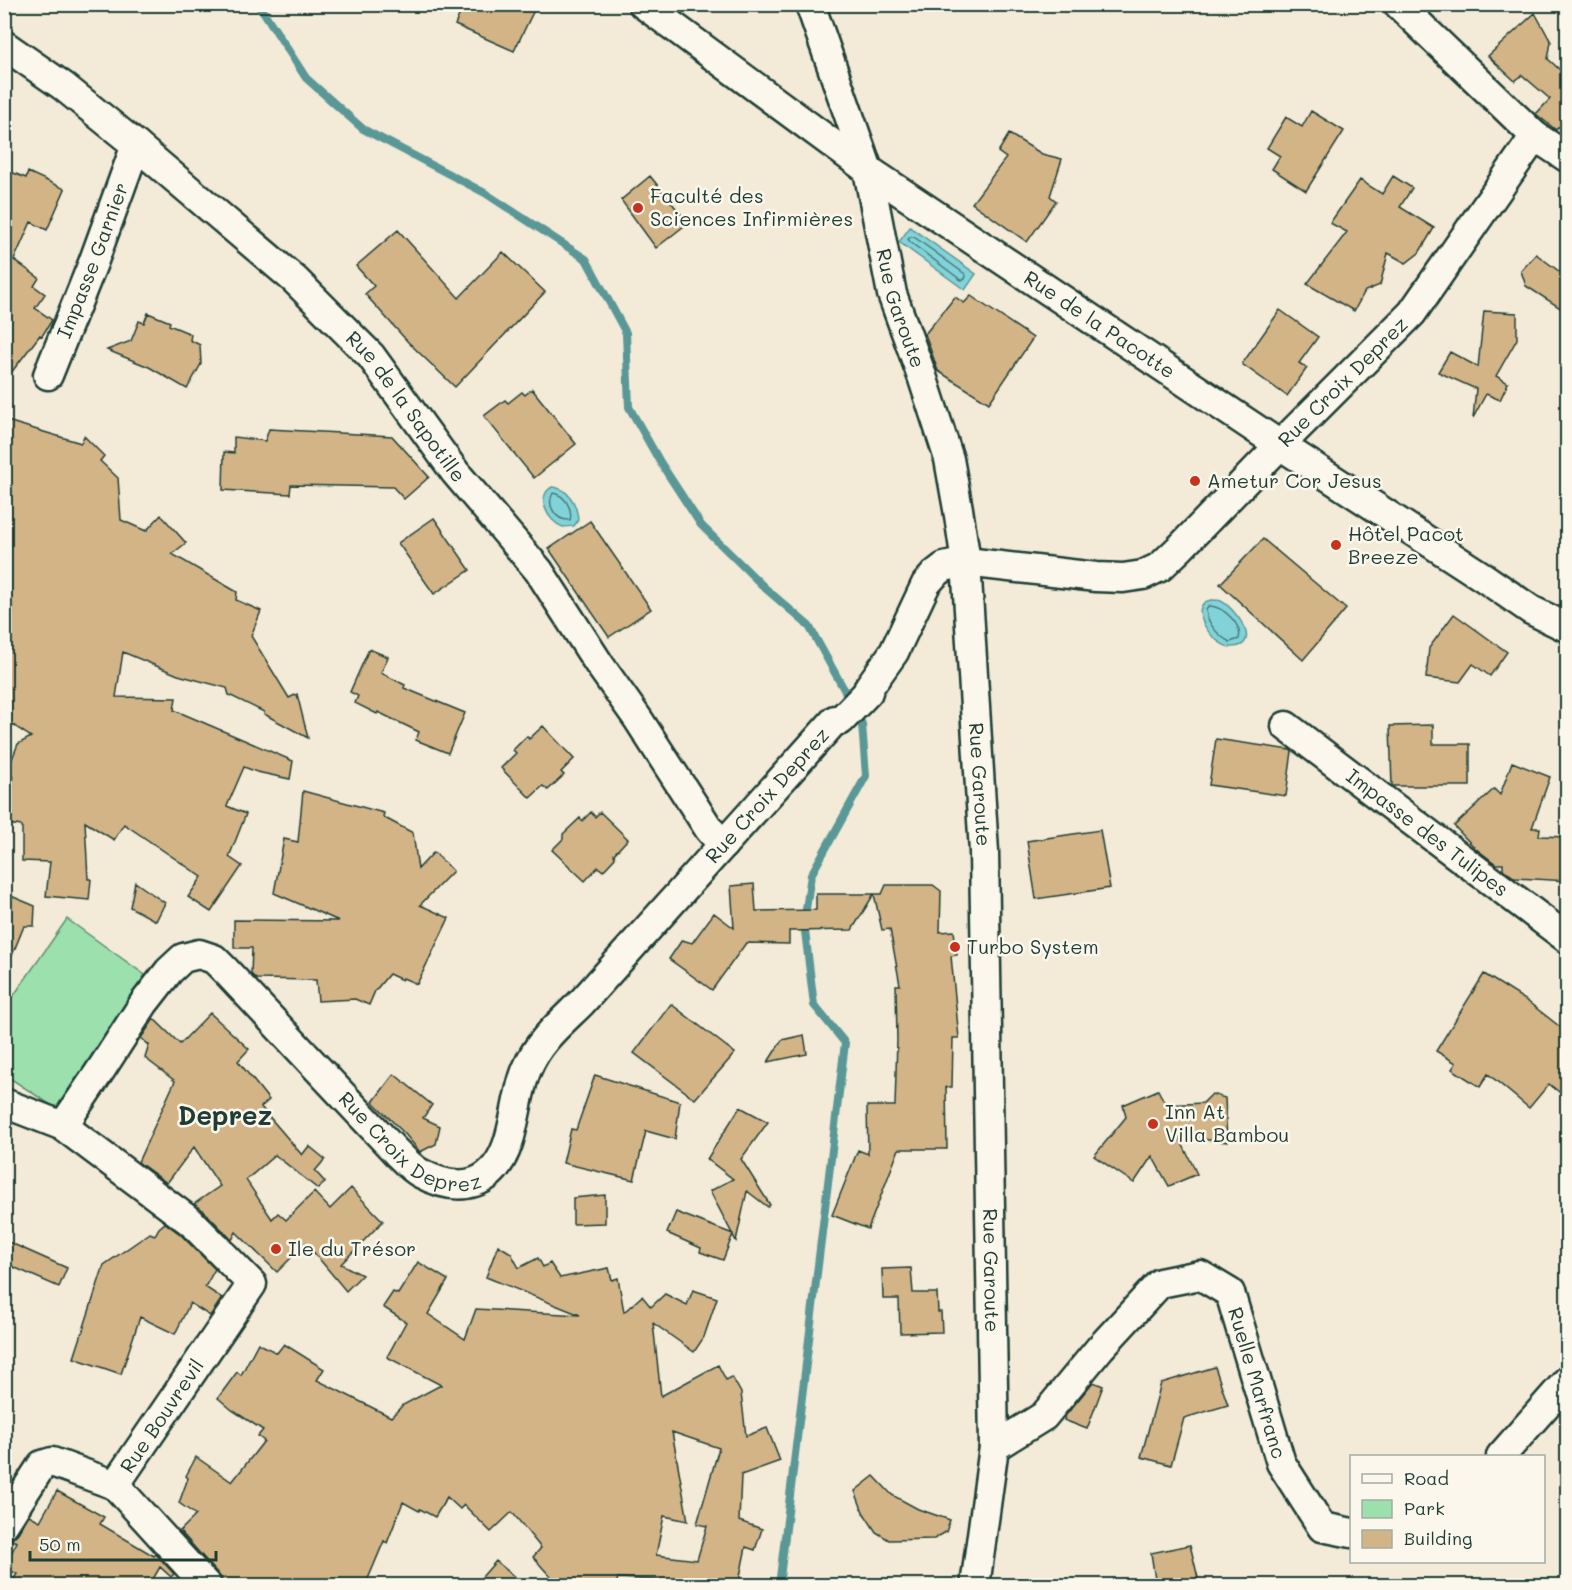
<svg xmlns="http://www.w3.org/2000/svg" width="1572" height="1590" font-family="Mali,sans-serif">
<rect width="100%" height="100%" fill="#f3ead8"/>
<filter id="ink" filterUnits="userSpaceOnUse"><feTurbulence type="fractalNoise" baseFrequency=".0167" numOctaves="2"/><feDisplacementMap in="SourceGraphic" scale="12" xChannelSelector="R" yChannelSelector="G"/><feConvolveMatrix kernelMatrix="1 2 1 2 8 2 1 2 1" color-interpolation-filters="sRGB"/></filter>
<g filter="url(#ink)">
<path fill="#9be0ad" stroke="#5d8e70" stroke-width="1.5" d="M67 919 145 975 57 1109 5 1075V1008Z"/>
<path fill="#82d3d9" stroke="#5a9797" stroke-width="1.5" d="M910 227 976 274 965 290 899 242Z
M552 487C569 488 577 505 578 520L574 526C573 526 565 527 563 527 548 522 535 497 552 487Z
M1211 600C1214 600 1218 600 1221 601 1235 608 1264 646 1232 647 1214 648 1184 605 1211 600Z"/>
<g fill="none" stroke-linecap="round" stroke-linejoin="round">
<path stroke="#477976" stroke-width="1.5" d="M911 237H914L965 274 966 276 965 279 961 280 910 242 908 239Z
M553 493C565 495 573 509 570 520 556 521 546 506 553 493Z
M1209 606C1223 606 1243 625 1239 639L1230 642C1218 636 1207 623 1206 610Z"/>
<path stroke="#5a9797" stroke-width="8" d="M256 4 263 11 306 78 363 129 485 193 586 259 626 333 629 407 660 462 701 525 765 588 809 626 851 702
M779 1586 845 1043 814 1005 804 923 811 875 866 776 862 724 856 713"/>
</g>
<path fill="#d3b487" stroke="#1f3d34" stroke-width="1.5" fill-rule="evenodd" d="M464 4H537L514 51 455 25Z
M1535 13 1551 42 1548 59 1568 77V117L1556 130 1536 114 1550 99 1522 75 1515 81 1488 56Z
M1311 111 1344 131 1306 191 1272 169 1280 156 1267 148 1286 117 1302 127Z
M1009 134 1042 154 1062 159 1050 196 1056 201 1027 242 972 203 1006 158 998 152Z
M11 172 26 178 28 172 65 189 47 230 31 222 14 260 39 278 34 286 45 294 35 308 52 320 42 336 40 335 4 382V188Z
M650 176 688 223 656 248 621 200Z
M1393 176 1412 188 1400 207 1434 228 1419 253 1406 263 1388 253 1380 285 1365 291 1354 311 1307 284 1347 232 1330 223 1360 180 1382 194Z
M398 230 459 298 503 252 545 292 455 387 408 342 365 294 374 286 356 266Z
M1536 254 1564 275 1568 283V313L1526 286 1521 271Z
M971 296 1033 338 989 403 938 371 925 334 955 297 964 303Z
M1280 310 1318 337 1299 363 1307 368 1287 396 1242 364Z
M1484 311 1517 313V339L1496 376 1508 383 1500 400 1486 394 1473 418 1476 389 1438 372 1450 352 1478 367Z
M148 313 170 322 169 325 191 334 190 340 200 345 201 364 187 389 149 367 107 350 131 341 139 321 144 323Z
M532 389 576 444 534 478 484 416 505 400 508 403 522 392 525 395Z
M4 420 81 443 84 436 104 456 100 461 118 478 121 520 146 531 161 515 186 543 172 554 237 592 236 600 261 611 251 636 289 698 297 694 308 738 264 714V712L229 695 227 688 178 675 123 652 116 697 176 698 174 710 293 761 290 779 257 772 244 767 227 806 246 814 229 857 242 866 211 912 188 897 202 877 124 824 114 840 85 822 88 879H91L89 900 46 896 50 862 22 861V826L7 824 13 777 6 774 18 744 31 737 4 719Z
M269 429 392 436 429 477 404 499 393 487 291 485 290 494 223 490 224 452 234 453V437L265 441Z
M434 518 470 570 434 594 398 543Z
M590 521 651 609 609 637 549 549Z
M1263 539 1346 609 1303 660 1220 584Z
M1454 614 1507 652 1490 676 1473 664 1460 682 1426 678 1429 648Z
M369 649 388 657 381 673 405 685 404 688 465 713 448 753 416 740 419 732 378 712 377 714 355 703 358 696 350 692Z
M1433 725V744H1470V786H1392L1390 726Z
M543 726 574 759 561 772 564 775 548 790 543 786 530 798 501 768 516 753 513 750 527 736 529 739Z
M1216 739 1290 750 1292 751 1286 796 1209 785Z
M1512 762 1550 777 1532 828H1540L1539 836 1568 837V881L1515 878 1503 869V864H1496L1475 848 1454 826 1494 789 1500 795Z
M303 791 384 813 383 817 413 833 418 869 434 852 453 871 420 905 449 918 417 984 403 978 402 980 389 974 375 991 369 1005 355 999 318 1001 316 980 256 979 251 974 252 948H234V920L339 921 274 893 284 839 298 842Z
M591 812 595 817 600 812 628 839 614 854 615 858 603 871 598 867 585 881 552 850 563 839V834L580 818 582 821Z
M1100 830 1110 888 1036 899 1027 841Z
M135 882 165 903 156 921 130 907Z
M754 884 756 911 816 910V894H874L852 930 789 931V944L746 943 712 990 669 959 682 940 692 943 714 913 734 928 731 886Z
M886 885H933L941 891 940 932 954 931 957 955 951 956 959 1038H953L952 1087H946L947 1149H899L868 1229 832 1215 858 1150 868 1154 867 1106H895L897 1040 896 985H900L890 929 882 930 874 894H882Z
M4 893 35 906 34 926H24L5 973Z
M1484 974 1527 1001 1568 1033V1099L1549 1084 1529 1108 1488 1074 1480 1087 1452 1069 1456 1063 1436 1051Z
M671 1004 735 1053 695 1099 634 1053Z
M210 1013 249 1049 238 1061 269 1100 261 1107 302 1155 309 1146 325 1159 315 1171 325 1182 318 1189 275 1155 246 1180 272 1219 278 1213 286 1220 314 1192 330 1209 351 1188 383 1221 341 1264 362 1275 346 1291 306 1243 277 1272 236 1232 232 1240 203 1210 194 1204 220 1186 194 1147 167 1183 138 1162 175 1081 145 1058 149 1045 141 1038 154 1019 180 1044Z
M804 1035 807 1054 768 1062 782 1040Z
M394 1074 432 1105 423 1118 440 1126 436 1144 420 1152 405 1134 373 1102Z
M595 1075 680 1102 675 1139 646 1131 634 1180 563 1163 571 1129 576 1130Z
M1158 1090 1166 1105 1203 1103 1212 1094 1225 1098 1227 1142 1179 1137 1197 1174 1169 1186 1152 1156 1134 1183 1094 1156 1126 1117 1123 1105Z
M740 1107 768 1122 741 1159 770 1205 768 1207 747 1191 736 1241 710 1191 733 1179 707 1159Z
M605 1195V1223L573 1224V1198Z
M676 1212 733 1234 723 1260 700 1252 701 1248 667 1233Z
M165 1223 180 1234 215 1269 205 1287 222 1298 210 1316 190 1303 175 1334 140 1317 121 1374 74 1358 104 1265 150 1233 155 1235 159 1228Z
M4 1240 67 1268 59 1287 4 1263Z
M498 1245 511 1253 519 1268 538 1258 543 1267 550 1263 560 1278 609 1268 612 1280 618 1278 624 1312 642 1296 651 1307 665 1294 687 1305 693 1290 717 1298 704 1337 694 1352 653 1323 661 1396 718 1365 726 1380 732 1377 741 1393 746 1436 767 1428 780 1461 741 1475 739 1521 762 1529 755 1550 746 1547 738 1586H695V1582L618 1578 615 1586H559L533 1557 541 1548 512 1512 491 1532 464 1505 460 1509 447 1497 435 1517 420 1509 419 1511 403 1502 387 1543 384 1541 365 1586H228L223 1582 219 1575 180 1531 196 1515 179 1503 188 1478 186 1476 196 1457 232 1482 264 1441 258 1436 263 1430 232 1410 218 1398 237 1372 241 1375 258 1343 277 1353 284 1344 324 1369 317 1380 391 1417 403 1405 441 1385 387 1357 406 1322 383 1307 393 1292 398 1294 418 1262 448 1280 428 1314 465 1339 476 1309 580 1315 486 1277ZM672 1432 719 1448 697 1524 707 1526 697 1560 656 1555 664 1516 688 1521Z
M911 1268 913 1293H937L938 1312H941L942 1332 900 1333 899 1299H883L882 1269Z
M1215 1367 1228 1405 1184 1418 1171 1465 1141 1457 1161 1383Z
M1093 1382 1103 1386 1087 1429 1064 1420 1066 1415Z
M874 1476 892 1495 918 1509 950 1520 946 1532 934 1539 889 1540 876 1532 863 1512 855 1491Z
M57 1491 104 1517 100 1524 154 1556 156 1554 174 1574 171 1577 160 1567 149 1586H9L17 1574 4 1567 17 1542 11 1540 18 1533 29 1515 40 1521Z
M1190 1545 1200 1586H1156L1151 1553Z
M496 1561 525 1586H474Z"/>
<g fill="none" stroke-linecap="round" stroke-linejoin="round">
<g stroke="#1f3d34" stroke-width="33">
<g id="minor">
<path id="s1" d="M643 4 868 170 1280 445 1483 577 1531 610 1568 628"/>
<path id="s2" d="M810 4 868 170 892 294 922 376 949 459 958 509 966 562 984 852 994 1447 975 1586"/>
<path d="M1398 4 1535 136 1568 158"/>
<path id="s3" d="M4 45 63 86 136 145 295 280 371 356 455 472 539 571 599 664 638 719 709 829 723 845"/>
<path id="s4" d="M48 375 93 263 136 145"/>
<path id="s5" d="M1286 726 1568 939"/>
<path d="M4 1103 63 1126 191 1222 252 1284 115 1485 52 1462 42 1465 4 1524"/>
<path id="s6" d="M63 1126 102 1068 144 1003 169 971 183 958 199 954 214 959 226 971 396 1152C403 1159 411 1168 420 1173 461 1195 495 1186 509 1140 516 1118 518 1089 527 1069 538 1041 561 1023 582 1002L835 720H841L868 692 869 687 894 652 926 584 935 574 944 567 966 562 1096 577 1123 578 1143 575 1160 567 1181 547 1280 445 1412 313 1535 136"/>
<path id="s7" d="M994 1447 1044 1416 1100 1348 1160 1283 1200 1275 1230 1293 1281 1463 1322 1527 1352 1533"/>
<path d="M1501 1456 1568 1380"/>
<path d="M115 1485 207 1586"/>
</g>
</g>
<use href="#minor" stroke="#fbf7ec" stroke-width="28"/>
</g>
</g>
<g fill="#c8321e" stroke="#fbf7ec" stroke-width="2">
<circle cx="638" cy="208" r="6"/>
<circle cx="1195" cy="481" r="6"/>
<circle cx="1336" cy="545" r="6"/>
<circle cx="955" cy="947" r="6"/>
<circle cx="1153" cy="1124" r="6"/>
<circle cx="276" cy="1249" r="6"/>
</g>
<g text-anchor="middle" stroke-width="5" stroke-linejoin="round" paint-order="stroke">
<g font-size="20" fill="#1f3d34" stroke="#fbf7ec" text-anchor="start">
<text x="650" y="203">Faculté des<tspan x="650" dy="23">Sciences Infirmières</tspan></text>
<text x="1207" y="488">Ametur Cor Jesus</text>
<text x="1348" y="541">Hôtel Pacot<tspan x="1348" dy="23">Breeze</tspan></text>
<text x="967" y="954">Turbo System</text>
<text x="1165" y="1119">Inn At<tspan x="1165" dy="23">Villa Bambou</tspan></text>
<text x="288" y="1256">Ile du Trésor</text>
</g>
<g font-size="20" fill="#1f3d34" stroke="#fbf7ec">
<text dy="7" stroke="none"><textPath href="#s4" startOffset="123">Impasse Garnier</textPath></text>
<text dy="7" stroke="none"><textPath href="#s2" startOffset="318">Rue Garoute</textPath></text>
<text dy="7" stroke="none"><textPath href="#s1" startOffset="558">Rue de la Pacotte</textPath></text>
<text dy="7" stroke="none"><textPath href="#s6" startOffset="1862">Rue Croix Deprez</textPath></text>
<text dy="7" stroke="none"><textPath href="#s3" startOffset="543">Rue de la Sapotille</textPath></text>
<text dy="7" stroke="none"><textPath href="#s2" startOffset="804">Rue Garoute</textPath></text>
<text dy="7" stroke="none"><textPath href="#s6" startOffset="1088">Rue Croix Deprez</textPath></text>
<text dy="7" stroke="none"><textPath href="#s5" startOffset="177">Impasse des Tulipes</textPath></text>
<text dy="7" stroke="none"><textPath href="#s6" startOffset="513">Rue Croix Deprez</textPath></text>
<text dy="7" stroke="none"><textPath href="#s2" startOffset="1290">Rue Garoute</textPath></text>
<text dy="7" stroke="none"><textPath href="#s7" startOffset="405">Ruelle Marfranc</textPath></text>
<text transform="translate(162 1416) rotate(-56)" y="7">Rue Bouvrevil</text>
</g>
<g font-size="26" font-weight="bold" fill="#1f3d34" stroke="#fbf7ec">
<text x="225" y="1125">Deprez</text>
</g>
</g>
<rect width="1572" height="1590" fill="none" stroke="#fbf7ec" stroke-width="24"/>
<rect x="12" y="12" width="1548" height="1566" fill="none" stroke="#1f3d34" stroke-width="2" filter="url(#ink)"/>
<rect x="1350" y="1455" width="195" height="108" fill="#fbf7ec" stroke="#a3ada2" stroke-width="1.5"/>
<rect x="1362" y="1474" width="30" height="9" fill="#fbf7ec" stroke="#a3ada2" stroke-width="1.5"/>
<text x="1404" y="1485" font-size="18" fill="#1f3d34">Road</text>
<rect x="1362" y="1500" width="30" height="18" fill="#9be0ad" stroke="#a3ada2" stroke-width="1.5"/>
<text x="1404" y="1515" font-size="18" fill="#1f3d34">Park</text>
<rect x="1362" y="1530" width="30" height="18" fill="#d3b487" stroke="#a3ada2" stroke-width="1.5"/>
<text x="1404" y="1545" font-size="18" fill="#1f3d34">Building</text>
<path d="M30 1551v9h186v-9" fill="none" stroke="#1f3d34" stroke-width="3"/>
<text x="39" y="1551" font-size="18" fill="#1f3d34" stroke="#fbf7ec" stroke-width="4.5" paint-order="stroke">50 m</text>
</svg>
